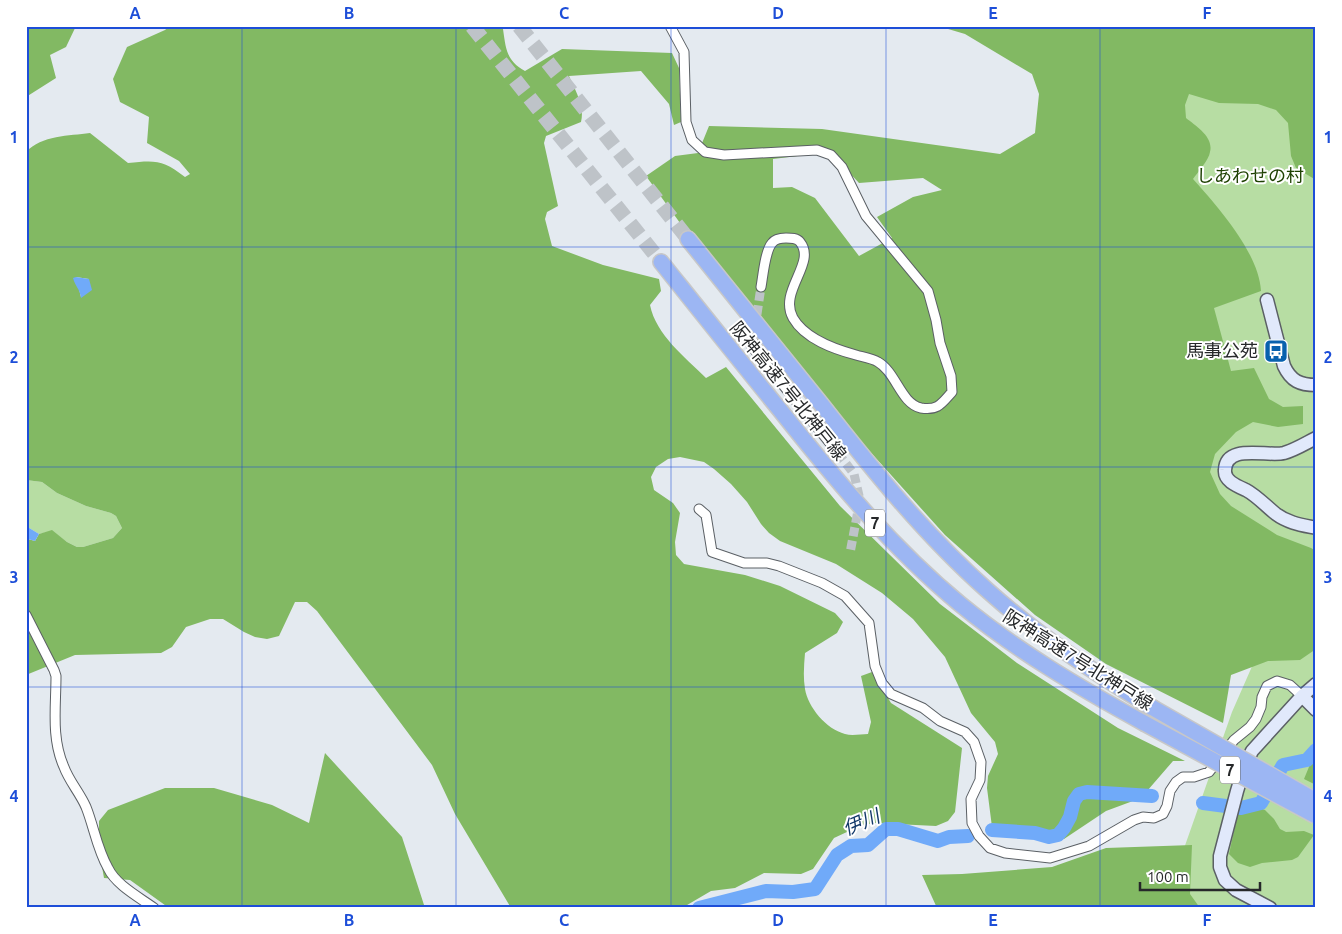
<svg xmlns="http://www.w3.org/2000/svg" width="1342" height="934" font-family="Ubuntu,'Noto Sans JP',sans-serif">
<rect width="100%" height="100%" fill="#e4eaf0"/>
<path fill="#b7dda3" d="M1208 38 1282 90 1316 153V592L1209 497 1205 380 1143 97Z
M26 480 42 482 57 493 86 506 111 513 116 516 122 528 113 538 83 547H77L67 542 52 531 39 534 26 526Z
M1316 620V908H1136L1169 891 1232 712 1257 655Z"/>
<path fill="#82b963" fill-rule="evenodd" d="M26 26H76L66 47 50 55 56 78 26 97Z
M170 26H512L503 29C506 49 506 60 525 71L562 49 672 53 679 68 681 122 674 125 669 104 641 71 569 76C575 90 585 106 581 122L546 136 544 143 558 206 547 212 545 219 552 246 603 265 659 279 661 291 650 305C656 335 685 357 706 378L726 367 840 506 940 604 1017 663 1118 728 1185 761H1173L1141 798 1106 811 1064 839H1026L992 827 987 788 988 776 998 754 995 742 971 713 945 657 913 619 882 593 836 564 780 541 769 533 761 524 747 502 731 484 714 469 704 462 680 457 668 459 656 467 651 477 654 490 673 503 680 513 675 542 676 555 684 564 745 575 780 586 835 613 843 622 837 633 805 653C804 665 803 677 805 689 808 707 826 729 845 734 852 736 861 734 868 734L871 722 861 676 872 672 891 703 962 748 955 812 948 821 936 826 875 823 862 825 834 838 813 869 801 874 764 873 735 888 711 891 682 908H511L455 814 432 765 317 611 307 602H295L279 636 267 639 255 637 244 632 223 619H210L186 627 172 647 161 653 75 655 26 675V540L28 539 35 541 39 534 52 530 67 542 77 547H83L113 538 122 528 116 516 111 513 86 506 57 493 42 482 26 480V152C42 135 69 136 90 133L128 163C156 160 163 160 185 177L190 174 179 161 147 143 149 117 120 102 113 79 127 47 165 30ZM76 277 89 279 81 297Z
M938 26H1316V180L1296 168 1291 156 1288 123 1276 110 1258 104 1219 103 1189 94 1185 105 1186 118C1196 126 1214 137 1210 152 1209 160 1197 173 1193 179 1218 207 1259 253 1261 291L1214 308 1231 371 1254 368 1269 399 1283 407 1303 406V424L1278 427 1253 422 1236 432 1215 454 1210 472 1220 494 1231 506 1277 535 1311 548 1316 551V649L1300 660 1268 661 1231 675 1223 723 1106 664 1035 615 945 535 856 436 688 234 646 176 675 156 698 153 709 126 822 129 1000 154 1035 133 1039 94 1032 74 965 34ZM830 152 859 183 923 178 942 190 913 197 877 217 892 238 859 256 815 198 792 187 773 188V159Z
M325 753 402 837 425 908H169L130 880 104 878 99 850V821L108 810 165 788H214L272 805 309 823Z
M1316 757V785L1304 779 1311 762Z
M1254 806 1265 810 1274 819 1280 829 1286 832 1304 831 1314 835 1298 857 1292 860 1262 863 1250 867 1238 863 1229 854 1238 813 1248 807Z
M1192 845 1190 894 1200 908H937L922 875 962 874 1052 867 1106 848Z"/>
<path fill="#70aaf9" d="M76 277 89 279 92 290 81 298C80 289 75 286 73 278Z
M26 526 39 534 35 541 28 539 26 540Z"/>
<g fill="none" stroke-linecap="round" stroke-linejoin="round">
<path stroke="#70aaf9" stroke-width="14" d="M1203 803 1241 808 1261 803 1283 765 1307 760 1316 750
M992 830 1035 833 1049 837 1058 835 1064 828 1070 817 1074 801 1079 794 1087 792 1152 796
M699 908 766 891 793 892 815 889 837 855 851 846 868 845 886 829H898L938 841 949 837 968 836"/>
<path stroke="#bec3c8" stroke-width="9" stroke-dasharray="9 4.5" stroke-linecap="butt" d="M753 341 761 287
M838 453 854 474 860 500 850 553"/>
<path stroke="#bec3c8" stroke-width="15" stroke-dasharray="15 8" stroke-linecap="butt" d="M472 26 661 262
M519 26 688 239"/>
<g stroke="#5b6065" stroke-width="11">
<path id="street" d="M670 26 684 52 686 122 692 140 705 152 724 155 817 150 831 155 842 167 866 216 928 291 936 320 940 343 951 376 952 392C942 403 938 411 921 408 901 404 896 372 878 362 872 358 863 357 856 355 834 349 805 339 793 318 778 291 817 263 800 242 797 238 791 238 786 238 781 238 775 239 772 243 765 251 763 276 761 287
M753 341 751 345 754 349 838 453
M699 509 706 515 712 552 744 563H767L779 566 822 583 845 596 869 623 875 666 882 683 891 694 923 708 940 721 965 732 974 742 981 762 980 780 971 799 972 823 979 836 990 848 1005 853 1050 858 1089 846 1134 820 1143 817 1154 818 1163 814 1167 806 1170 791 1176 782 1183 777H1194L1209 772 1234 740 1250 727 1256 719 1261 707 1262 697 1267 686 1277 681 1290 685 1302 696
M26 615 54 670 56 676C56 707 51 738 64 767 69 781 80 793 86 807 94 827 97 849 108 868 116 885 139 897 154 908"/>
</g>
<g stroke="#5b6065" stroke-width="15">
<path id="secondary" d="M1267 300 1284 366C1291 381 1300 385 1316 385
M1316 438C1306 443 1295 450 1284 453 1267 457 1226 443 1225 470 1224 481 1237 486 1246 490 1257 496 1266 506 1276 514 1288 523 1302 525 1316 528
M1316 684 1302 696 1316 710
M1270 908 1236 890 1225 880 1220 867V856L1237 791 1244 768 1252 751 1302 696"/>
</g>
<g stroke="#c7c7c8" stroke-width="18">
<path id="highway" d="M688 239C732 294 777 349 821 404 872 469 925 535 987 590 1038 636 1095 673 1153 708
M661 262C701 312 740 361 780 410 835 479 891 547 960 604 1017 651 1080 688 1144 723"/>
</g>
<use href="#street" stroke="#fff" stroke-width="9"/>
<use href="#secondary" stroke="#e1e9fb" stroke-width="12"/>
<use href="#highway" stroke="#9cb6f3" stroke-width="15"/>
<g stroke="#c7c7c8" stroke-width="18" stroke-linecap="butt">
<path id="highway-bridge" d="M1153 708 1316 801
M1144 723 1316 816"/>
</g>
<use href="#highway-bridge" stroke="#9cb6f3" stroke-width="15"/>
</g>
<path fill="none" stroke="#1d4ed8" stroke-width="1" stroke-opacity="0.55" d="M242 26V908M456 26V908M671 26V908M886 26V908M1100 26V908M26 247H1316M26 467H1316M26 687H1316"/>
<defs>
<g id="bus-square" transform="scale(1.25)"><rect x="-9" y="-9" width="18" height="18" rx="4" fill="#0861ae" stroke="#fff"/><path d="M-5-6H5V4H4V6H2V4H-2V6H-4V4H-5ZM-3.5-4V0h7V-4ZM-3.5 1.2v1.5H-2V1.2ZM2 1.2v1.5H3.5V1.2Z" fill="#fff"/></g>
</defs>
<g fill-rule="evenodd">
<use href="#bus-square" x="1276" y="351"/>
</g>
<g text-anchor="middle" stroke-width="4" stroke-linejoin="round" paint-order="stroke">
<g fill="#fff" stroke="#67686a" stroke-width="1">
<rect x="865" y="509.5" width="20" height="27" rx="4"/>
<rect x="1220" y="756.5" width="20" height="27" rx="4"/>
</g>
<g font-size="16" font-weight="bold" fill="#26282a">
<text x="875" y="529">7</text>
<text x="1230" y="776">7</text>
</g>
<g font-size="18" fill="#1f4203" stroke="#fff">
<text x="1250" y="182">しあわせの村</text>
</g>
<g font-size="18" fill="#26282a" stroke="#fff" text-anchor="end">
<text x="1258" y="357">馬事公苑</text>
</g>
<g font-size="18" fill="#26282a" stroke="#fff">
<text transform="translate(788 391) rotate(51)" y="6">阪神高速7号北神戸線</text>
<text transform="translate(1078 660) rotate(32)" y="6">阪神高速7号北神戸線</text>
</g>
<g font-size="19" font-style="italic" fill="#123869" stroke="#fff">
<text transform="translate(861 822) rotate(-23)" y="7">伊川</text>
</g>
</g>
<rect width="1342" height="934" fill="none" stroke="#ffffff" stroke-width="55"/>
<path d="M1140 882v8h120v-8" fill="none" stroke="#26282a" stroke-width="2.5"/>
<text x="1147" y="882" font-size="15" fill="#26282a" stroke="#ffffff" stroke-width="4" paint-order="stroke">100 m</text>
<rect x="28" y="28" width="1286" height="878" fill="none" stroke="#1d4ed8" stroke-width="2"/>
<g font-size="16" text-anchor="middle" font-weight="bold" fill="#1d4ed8">
<text x="135" y="19">A</text>
<text x="349" y="19">B</text>
<text x="564" y="19">C</text>
<text x="778" y="19">D</text>
<text x="993" y="19">E</text>
<text x="1207" y="19">F</text>
<text x="14" y="143">1</text>
<text x="1328" y="143">1</text>
<text x="14" y="363">2</text>
<text x="1328" y="363">2</text>
<text x="14" y="583">3</text>
<text x="1328" y="583">3</text>
<text x="14" y="802">4</text>
<text x="1328" y="802">4</text>
<text x="135" y="926">A</text>
<text x="349" y="926">B</text>
<text x="564" y="926">C</text>
<text x="778" y="926">D</text>
<text x="993" y="926">E</text>
<text x="1207" y="926">F</text>
</g>
</svg>
